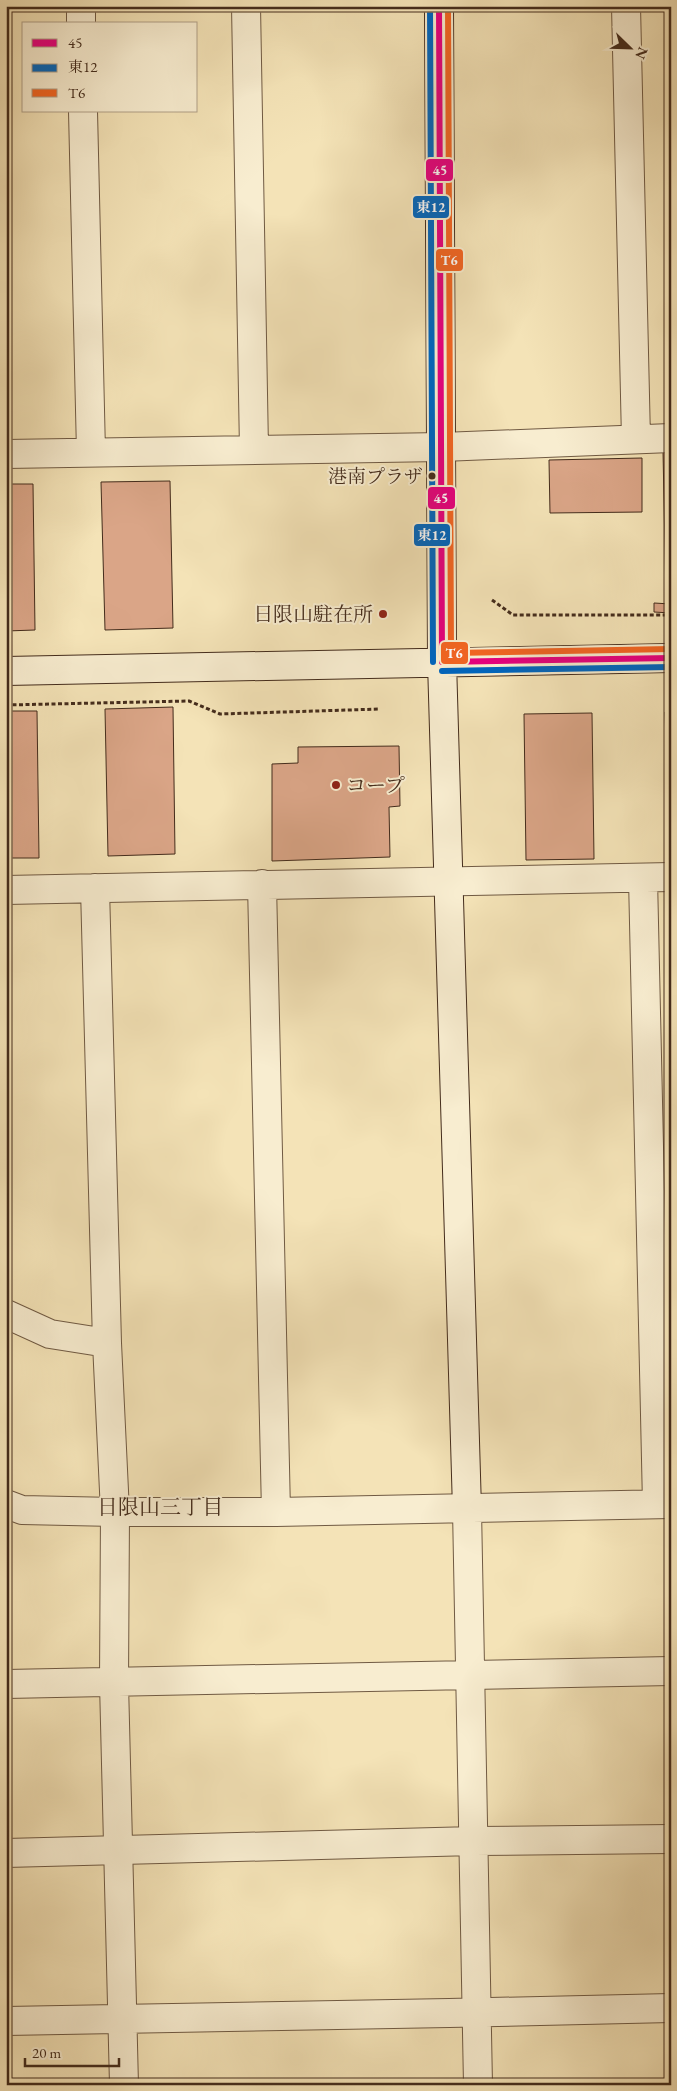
<svg xmlns="http://www.w3.org/2000/svg" width="677" height="2091" font-family="'EB Garamond','Noto Serif JP',serif">
<rect width="100%" height="100%" fill="#f4e3b7"/>
<filter id="stains"><feTurbulence type="fractalNoise" baseFrequency=".004" numOctaves="4"/><feColorMatrix values="0 0 0 0 .2 0 0 0 0 .09 0 0 0 0 .02 0 0 0 .5 -.17"/></filter>
<radialGradient id="worn" r=".72"><stop offset=".6" stop-color="#630" stop-opacity="0"/><stop offset="1" stop-color="#630" stop-opacity=".3"/></radialGradient>
<path fill="#daa587" stroke="#442c1c" d="M663 451H671V599H666Z
M642 458V512L550 513 549 460Z
M170 481 173 628 105 630 101 482Z
M6 484H33L35 630 6 631Z
M654 603 671 604V613L654 612Z
M173 707 175 854 108 856 105 709Z
M6 711H37L39 858H6Z
M665 712H671L670 860Z
M592 713 594 859 526 860 524 714Z
M399 746 400 806 389 807 390 857 272 861V764L298 763V747Z"/>
<g fill="none" stroke-linecap="round" stroke-linejoin="round">
<g stroke="#705a43" stroke-width="30">
<path id="street" d="M81 6V24
M246 6 254 449
M626 6 636 439
M83 111 91 452
M6 454 442 447 671 438
M643 878 657 1504
M262 884 276 1512
M95 888 107 1343 115 1512 114 1683 124 2085
M6 890 671 877
M6 1314 50 1334 107 1343
M6 1504 22 1510 115 1512H276L671 1504
M467 1509 478 2085
M6 1684 671 1671
M6 1853 474 1841 671 1839
M6 2021 449 2013 671 2008"/>
</g>
<g stroke="#442c1c" stroke-width="30">
<path id="secondary" d="M439 6 442 662 467 1509
M6 671 671 658"/>
</g>
<path stroke="#442c1c" stroke-width="3" stroke-dasharray="4 2.5" stroke-linecap="butt" d="M492 600 513 615H671
M6 705 189 701 220 714 380 709"/>
<use href="#street" stroke="#f8edd0" stroke-width="28"/>
<use href="#secondary" stroke="#f8edd0" stroke-width="28"/>
<g stroke="#f8edd0" stroke-width="10">
<path id="bus-1" d="M439 6 442 662
M442 662 671 658"/>
</g>
<g stroke="#f8edd0" stroke-width="10">
<path id="bus-2" d="M430 6 433 662
M442 671 671 667"/>
</g>
<g stroke="#f8edd0" stroke-width="10">
<path id="bus-3" d="M448 6 451 653 671 649"/>
</g>
<use href="#bus-1" stroke="#e5007d" stroke-width="6"/>
<use href="#bus-2" stroke="#0065bd" stroke-width="6"/>
<use href="#bus-3" stroke="#f26522" stroke-width="6"/>
</g>
<circle fill="#442c1c" stroke="#f8edd0" stroke-width="2" cx="432" cy="476" r="4.5"/>
<g fill="#8f2418" stroke="#f8edd0" stroke-width="2">
<circle cx="383" cy="614" r="5"/>
<circle cx="336" cy="785" r="5"/>
</g>
<g text-anchor="middle" stroke-width="4" stroke-linejoin="round" paint-order="stroke">
<g font-size="19" fill="#442c1c" stroke="#f8edd0" text-anchor="end">
<text x="423" y="483">港南プラザ</text>
</g>
<g font-size="20" fill="#442c1c" stroke="#f8edd0" text-anchor="end">
<text x="373" y="621">日限山駐在所</text>
<text x="346" y="792" text-anchor="start">コープ</text>
</g>
<g font-size="21" fill="#442c1c" stroke="#f8edd0">
<text x="160" y="1514">日限山三丁目</text>
</g>
</g>
<g stroke="#f8edd0" stroke-width="2">
<rect x="425" y="158" width="29" height="24" rx="5" fill="#e5007d"/>
<rect x="412" y="195" width="38" height="24" rx="5" fill="#0065bd"/>
<rect x="435" y="248" width="29" height="24" rx="5" fill="#f26522"/>
<rect x="427" y="486" width="29" height="24" rx="5" fill="#e5007d"/>
<rect x="413" y="523" width="38" height="24" rx="5" fill="#0065bd"/>
<rect x="440" y="641" width="29" height="24" rx="5" fill="#f26522"/>
</g>
<g font-size="14" text-anchor="middle" font-weight="bold" fill="#fff">
<text x="440" y="175">45</text>
<text x="431" y="212">東12</text>
<text x="449" y="265">T6</text>
<text x="441" y="503">45</text>
<text x="432" y="540">東12</text>
<text x="454" y="658">T6</text>
</g>
<rect width="677" height="2091" fill="none" stroke="#f4e3b7" stroke-width="25"/>
<rect x="8" y="8" width="662" height="2076" fill="none" stroke="#442c1c" stroke-width="2.5"/>
<rect x="12" y="12" width="652" height="2066" fill="none" stroke="#442c1c"/>
<rect x="22" y="22" width="175" height="90" fill="#f8edd0" stroke="#b0a088"/>
<rect x="32" y="39" width="25" height="8" fill="#e5007d" stroke="#b0a088"/>
<text x="68" y="48" font-size="15" fill="#442c1c">45</text>
<rect x="32" y="64" width="25" height="8" fill="#0065bd" stroke="#b0a088"/>
<text x="68" y="72" font-size="15" fill="#442c1c">東12</text>
<rect x="32" y="89" width="25" height="8" fill="#f26522" stroke="#b0a088"/>
<text x="68" y="98" font-size="15" fill="#442c1c">T6</text>
<g transform="translate(630 48) rotate(113)" stroke="#f8edd0" stroke-width="4" paint-order="stroke">
<path d="M0-4L9 19L0 12L-9 19Z" fill="#442c1c"/>
<text y="-8" font-size="14" font-weight="bold" text-anchor="middle" fill="#442c1c">N</text>
</g>
<path d="M25 2058v8h94v-8" fill="none" stroke="#442c1c" stroke-width="2.5"/>
<text x="32" y="2058" font-size="15" fill="#442c1c" stroke="#f8edd0" stroke-width="4" paint-order="stroke">20 m</text>
<rect width="100%" height="100%" filter="url(#stains)"/>
<rect width="100%" height="100%" fill="url(#worn)"/>
</svg>
